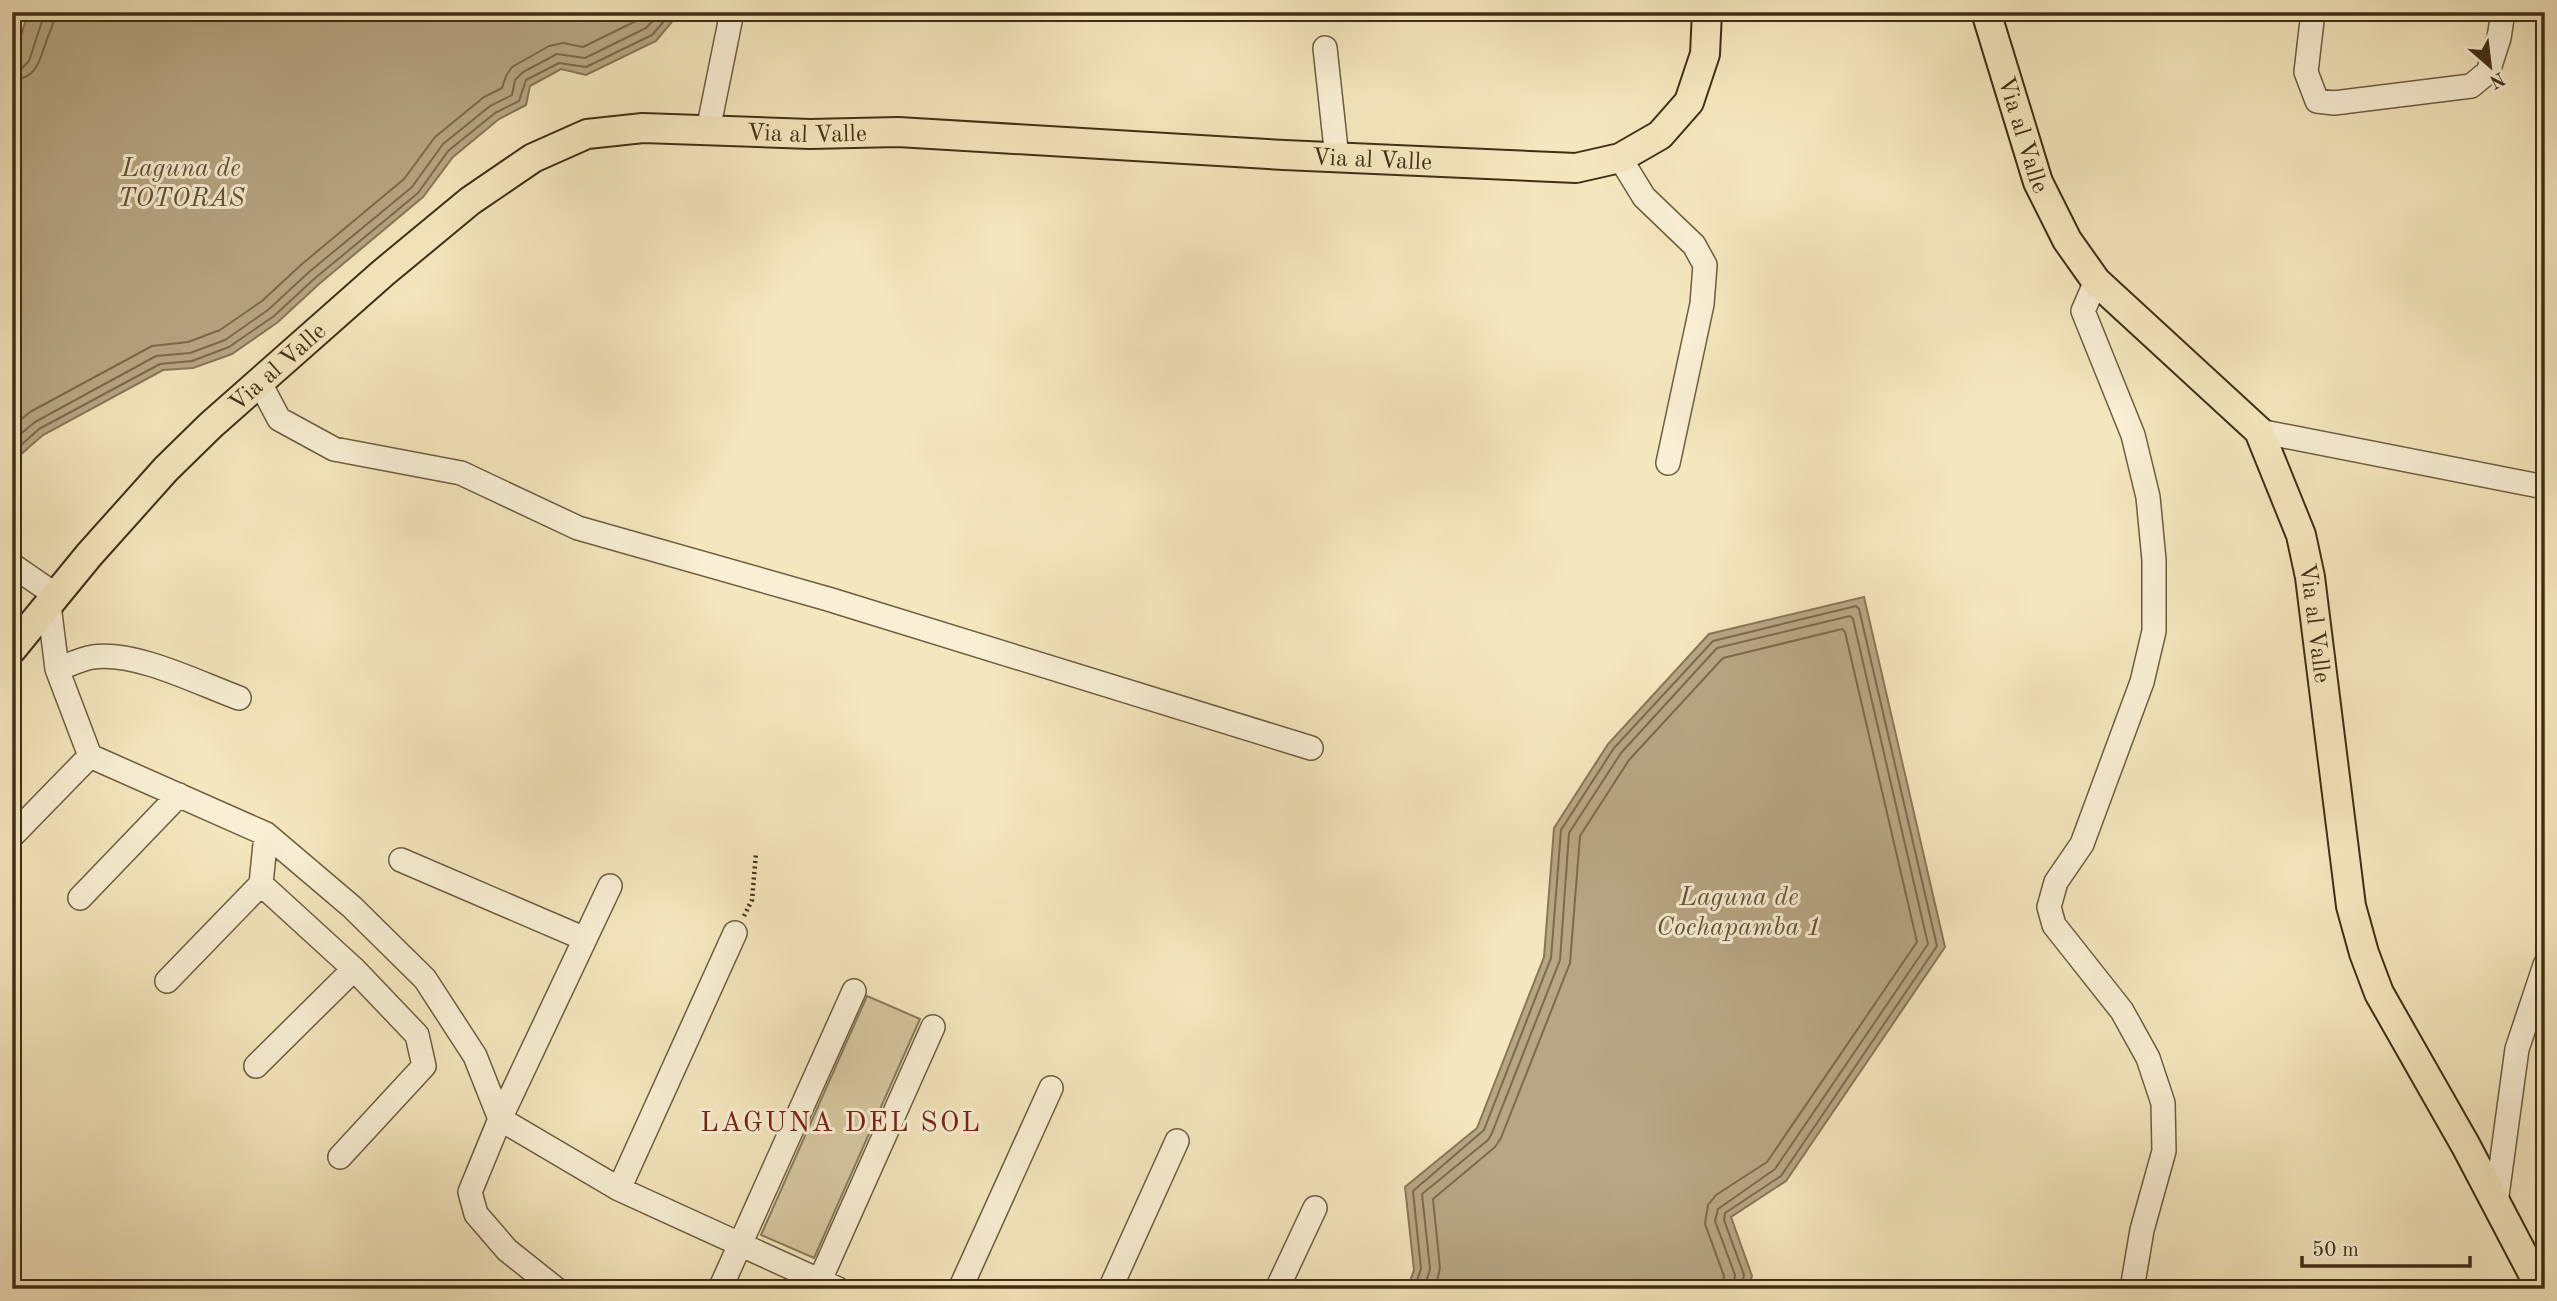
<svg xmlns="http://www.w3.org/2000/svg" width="2557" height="1301" font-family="'Old Standard TT',serif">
<rect width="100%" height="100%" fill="#f4e6bd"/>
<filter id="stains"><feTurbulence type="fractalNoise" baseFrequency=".00286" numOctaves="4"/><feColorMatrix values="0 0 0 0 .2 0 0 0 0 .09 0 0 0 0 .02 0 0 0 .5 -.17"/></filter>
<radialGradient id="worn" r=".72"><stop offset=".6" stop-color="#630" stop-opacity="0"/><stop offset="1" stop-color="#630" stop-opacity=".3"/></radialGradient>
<path fill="#d5c7a0" stroke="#8a7a5a" stroke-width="2" d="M867 996 920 1019 814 1258 761 1235Z"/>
<path fill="#b7a784" stroke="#877757" stroke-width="2" d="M31 12H680L656 41 586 75 561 69 530 86 526 105 499 119 453 157 423 197 319 284 278 322 232 354 193 368 163 370 43 435 12 462V66L26 19Z
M1864 597 1945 947 1786 1181 1731 1217 1752 1276 1748 1289H1407L1414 1270 1405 1187 1477 1128 1544 957 1554 828 1608 744 1709 634Z"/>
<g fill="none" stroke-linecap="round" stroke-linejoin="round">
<path stroke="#7c6a4c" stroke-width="2" d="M12 70 22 68 29 61 45 12
M12 80C40 79 40 55 49 34 52 26 55 21 55 12
M12 427 30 412 152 346 188 342 220 330 262 301 302 264 404 179 435 137 484 97 502 88 506 76 512 67 549 46 563 43 583 47 640 19 647 12
M12 441 35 422 156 356 190 353 225 340 268 310 309 272 412 187 443 144 490 106 512 95 515 80 523 72 557 54 585 58 646 28 661 12
M12 453 39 429 160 364 192 361 229 347 274 316 314 279 418 193 448 151 495 113 519 101 526 80 559 63 586 67 652 35 672 12
M1414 1289 1421 1269 1413 1191 1484 1130 1551 958 1561 830 1614 748 1713 641 1856 606 1859 609 1937 946 1781 1176 1725 1213 1724 1220 1744 1275 1741 1289
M1424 1289 1430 1269 1422 1194 1488 1140 1492 1133 1560 960 1569 833 1621 753 1717 648 1850 616 1853 619 1928 944 1775 1169 1718 1209 1715 1221 1735 1275 1733 1289
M1435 1289 1440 1268 1433 1199 1495 1147 1501 1138 1570 963 1580 836 1629 760 1723 658 1842 629 1845 632 1917 942 1767 1162 1716 1195 1708 1205 1705 1224 1724 1276 1722 1289"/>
<g stroke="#6d5c3e" stroke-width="26">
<path id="minor" d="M2313 12 2306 72 2317 101 2334 103 2471 86 2488 72 2499 38 2503 12
M1325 48 1337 158
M708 130 732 12
M1620 158 1644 197 1694 245 1705 265 1702 304 1668 463
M2096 281 2083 311 2133 435 2148 497 2154 560V631L2142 682 2082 844 2056 882 2049 907 2054 925 2122 1011 2148 1058 2163 1103 2164 1151 2142 1230 2132 1289
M260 383 279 419 334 449 461 473 578 528 828 599 1311 748
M2259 431 2545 487
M12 565 57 596
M57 669C69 665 81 659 93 657 136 651 198 683 239 698
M90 756 266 834 352 907 425 979 475 1056 500 1119 619 1189 838 1289
M12 836 90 756 57 669 49 605
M401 860 585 939
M261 884 354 969 417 1035 424 1066 340 1157
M80 898 179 795
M167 981 261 884 266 834
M256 1066 354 969
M619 1189 735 933
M2496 1203 2517 1049 2545 965
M556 1289 507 1250 476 1214 470 1192 500 1119 610 886
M720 1289 854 991
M816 1289 933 1027
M960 1289 1051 1088
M1110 1289 1177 1141
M1277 1289 1315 1208"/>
</g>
<g stroke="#402e14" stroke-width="32">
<g id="major">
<path id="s1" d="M1986 12 2038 182 2067 240 2096 281 2259 431 2301 535 2310 577 2351 906 2364 953 2379 993 2466 1146 2541 1289"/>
<path id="s2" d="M12 649 89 555 166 469 211 425 383 273 470 201 533 158 587 134 643 128 810 134 898 132 1284 155 1576 168 1620 158 1660 135 1689 102 1705 54 1707 12"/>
</g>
</g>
<path stroke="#402e14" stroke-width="4.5" stroke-dasharray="2 3.5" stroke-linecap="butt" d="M744 916 752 900 756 853"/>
<use href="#minor" stroke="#f8efd4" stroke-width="23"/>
<use href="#major" stroke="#f4e6bd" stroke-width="28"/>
</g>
<g text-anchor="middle" stroke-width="6" stroke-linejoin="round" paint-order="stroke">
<g font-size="24" fill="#402e14" stroke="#f8efd4">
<text dy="8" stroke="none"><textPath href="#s2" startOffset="998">Via al Valle</textPath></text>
<text dy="8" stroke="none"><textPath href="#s1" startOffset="128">Via al Valle</textPath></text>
<text dy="8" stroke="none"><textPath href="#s2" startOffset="1564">Via al Valle</textPath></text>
<text dy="8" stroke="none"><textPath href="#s2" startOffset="388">Via al Valle</textPath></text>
<text dy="8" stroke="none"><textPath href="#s1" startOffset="716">Via al Valle</textPath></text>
</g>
<g font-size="26" font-style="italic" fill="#645236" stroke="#f8efd4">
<text x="181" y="176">Laguna de<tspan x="181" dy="30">TOTORAS</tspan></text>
<text x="1739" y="905">Laguna de<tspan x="1739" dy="30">Cochapamba 1</tspan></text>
</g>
<g font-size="28" letter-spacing="2" fill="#7a1f14" stroke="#f8efd4">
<text x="841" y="1131">LAGUNA DEL SOL</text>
</g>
</g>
<rect width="2557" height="1301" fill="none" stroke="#f4e6bd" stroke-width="42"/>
<rect x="14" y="14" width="2529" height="1273" fill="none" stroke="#402e14" stroke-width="3.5"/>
<rect x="21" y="21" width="2515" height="1259" fill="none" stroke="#402e14" stroke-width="2"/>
<g transform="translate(2490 66) rotate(152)" stroke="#f8efd4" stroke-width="5" paint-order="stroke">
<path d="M0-5L12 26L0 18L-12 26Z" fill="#402e14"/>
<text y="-10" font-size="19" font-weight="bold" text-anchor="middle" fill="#402e14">N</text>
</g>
<path d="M2302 1256v10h168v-10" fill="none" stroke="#402e14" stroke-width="3.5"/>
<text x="2312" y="1256" font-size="21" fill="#402e14" stroke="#f8efd4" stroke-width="5" paint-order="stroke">50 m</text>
<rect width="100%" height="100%" filter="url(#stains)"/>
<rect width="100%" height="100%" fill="url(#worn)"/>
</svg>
